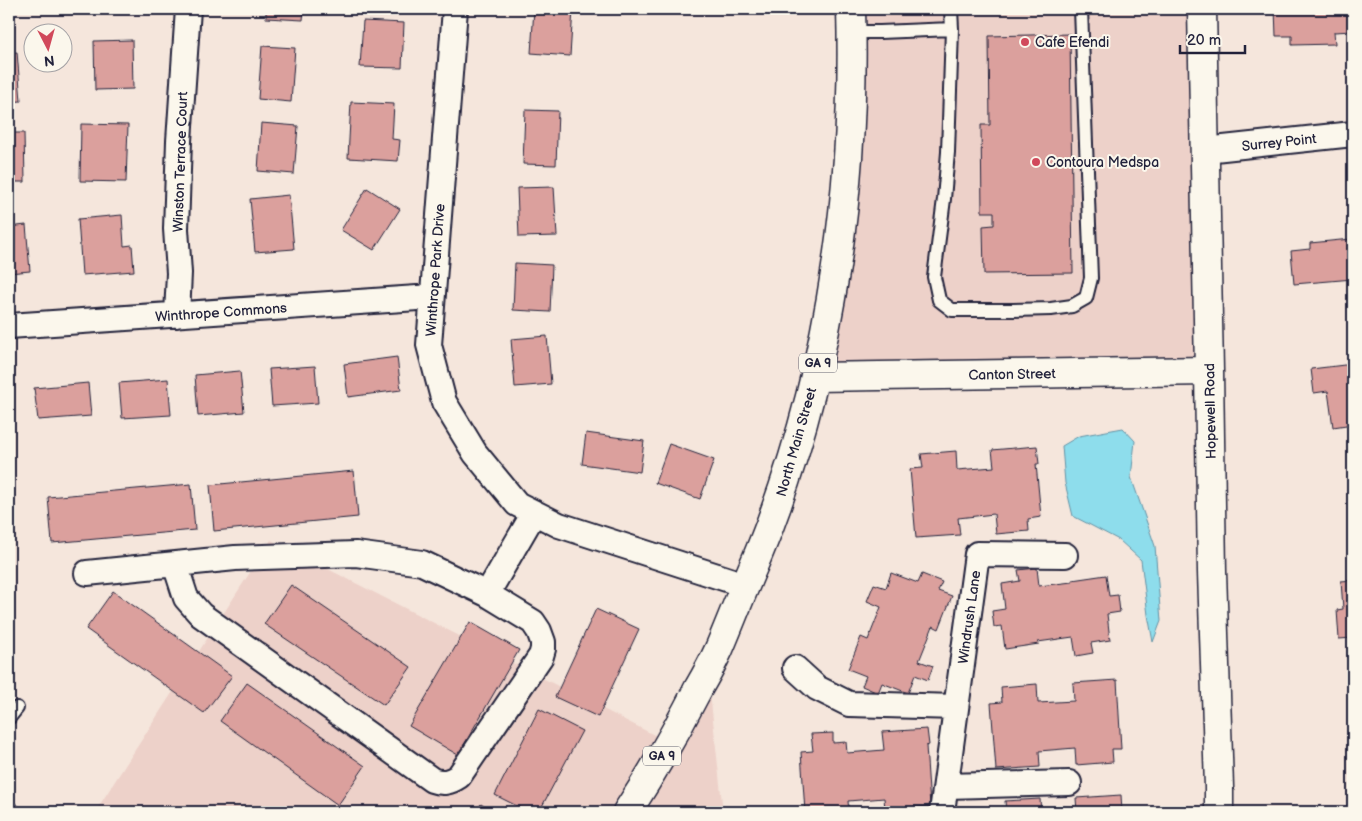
<svg xmlns="http://www.w3.org/2000/svg" width="1362" height="821" font-family="'Balsamiq Sans',sans-serif">
<rect width="100%" height="100%" fill="#f5e6dc"/>
<filter id="ink" filterUnits="userSpaceOnUse"><feTurbulence type="fractalNoise" baseFrequency=".02" numOctaves="2"/><feDisplacementMap in="SourceGraphic" scale="10" xChannelSelector="R" yChannelSelector="G"/><feConvolveMatrix kernelMatrix="1 2 1 2 8 2 1 2 1" color-interpolation-filters="sRGB"/></filter>
<g filter="url(#ink)">
<path fill="#edd1c9" d="M849 9H1207V362L814 371 844 226Z
M271 540 664 740 707 665 723 812H95Z"/>
<path fill="#8eddec" stroke="#6392a5" d="M1123 428 1135 441 1131 477 1155 546 1161 621 1153 642 1148 615 1141 560 1119 540 1073 516 1065 483 1062 446 1079 436Z"/>
<path fill="#dba09d" stroke="#22223b" d="M266 9H304L303 20 266 18Z
M534 9H573L570 56 531 53Z
M1275 9H1353V31L1334 32 1335 44 1292 45V36H1276Z
M363 21 404 23 402 68 360 67Z
M1070 34 1073 273 984 274 983 226 994 225V212H982L981 125H990L989 36Z
M132 40 133 89 95 90 94 41Z
M262 46 295 48 291 102 258 99Z
M17 52 21 101 9 102V53Z
M351 102 394 104 392 139 400 140 398 161 348 158Z
M525 110 558 111 556 165 523 164Z
M261 123 298 126 294 174 258 171Z
M81 124 128 125 126 182 80 181Z
M9 133H24L25 182H9Z
M554 187 557 236 519 237 517 188Z
M367 188 400 209 374 250 341 230Z
M289 195 294 249 255 252 250 199Z
M122 215 124 246 132 245 134 271 82 275 78 219Z
M26 225 30 271 9 273V227Z
M1351 239 1353 279 1294 284 1291 251 1310 249V243Z
M515 263 552 265 550 312 513 310Z
M547 336 551 384 515 387 511 339Z
M397 357 401 390 348 397 344 364Z
M1353 364V424L1333 427 1328 391 1314 393 1311 369Z
M315 366 318 403 272 406 269 369Z
M240 371 244 412 198 416 195 375Z
M168 379 171 415 122 418 119 383Z
M88 383 91 416 38 420 34 388Z
M586 433 644 441 640 472 582 464Z
M669 444 714 460 700 499 655 483Z
M1037 446 1039 464H1036L1041 517 1028 519 1029 531 996 534 994 514 958 518 960 535 916 538 910 469 923 468 921 454 956 451 957 470 994 467 992 450Z
M354 471 358 517 214 531 210 485Z
M191 484 195 530 52 543 48 497Z
M1037 568 1039 586 1072 582V580L1106 575 1109 596 1118 595 1120 612 1107 614 1110 640 1091 643 1093 653 1076 656 1073 637 1038 642 1039 644 1005 649 1002 626 994 627 992 611 1005 609 1002 584 1020 581 1018 570Z
M891 573 918 583 922 574 942 582 938 591 952 596 939 629 933 626 919 661 933 666 928 680 915 675 908 693 882 683 878 693 862 686 866 676 848 669 861 637 868 640 881 607 867 601 874 584 886 588Z
M1353 580V638L1339 639 1337 610 1343 609 1341 581Z
M291 585 411 667 384 705 264 624Z
M113 591 232 676 204 713 86 629Z
M596 609 639 629 598 717 555 697Z
M470 622 519 650 458 755 409 726Z
M1117 680 1121 749H1112L1113 762 1076 765 1075 748 1039 751 1040 767 996 770 991 703 1002 702 1001 687 1037 684 1038 703 1074 701 1073 683Z
M247 683 365 766 338 805 220 721Z
M539 709 582 731 539 812H529L495 795Z
M927 729 929 745 926 746 930 806 885 809 884 798 848 801 849 812H805L801 752 813 751 811 734 833 733V743L846 742 847 753 884 750 882 732Z
M1121 795 1122 812H1077L1076 798Z
M1040 799 1041 812H1006L1005 801Z
M481 804 492 812H474Z"/>
<g fill="none" stroke-linecap="round" stroke-linejoin="round">
<g stroke="#22223b" stroke-width="16">
<path id="service" d="M951 9 952 29 948 152 944 199 934 277 939 300 952 310H1013L1051 309 1072 306 1086 298 1091 278 1081 9
M852 32H880L952 29
M9 718 17 708
M9 808 14 812"/>
</g>
<g stroke="#22223b" stroke-width="28">
<path id="minor" d="M455 9 429 345 444 402 475 453 517 504 559 525 745 585
M1205 150 1353 134
M177 315 179 273 176 229 179 141 188 9
M9 326 432 297
M175 564 186 598 201 615 432 780C443 784 450 782 459 776L541 656 543 649V642L539 631 533 622 487 594
M87 573 235 558 356 554 422 563 487 594 534 513
M795 668 817 688 849 704 956 707
M946 786 1069 783
M942 812 977 554 1065 555"/>
</g>
<g stroke="#22223b" stroke-width="31">
<path id="tertiary" d="M1202 9 1209 371 1212 572 1219 787V812
M815 377 1209 371"/>
</g>
<g stroke="#22223b" stroke-width="31">
<path id="primary" d="M627 812C653 772 677 730 699 687 706 675 713 662 719 649 728 628 736 607 745 586 754 564 764 542 772 519 832 357 856 181 851 9"/>
</g>
<use href="#service" stroke="#fbf7ec" stroke-width="12"/>
<use href="#minor" stroke="#fbf7ec" stroke-width="24"/>
<use href="#tertiary" stroke="#fbf7ec" stroke-width="28"/>
<use href="#primary" stroke="#fbf7ec" stroke-width="28"/>
</g>
</g>
<g fill="#d1495b" stroke="#fbf7ec" stroke-width="2">
<circle cx="1025" cy="42" r="5"/>
<circle cx="1036" cy="162" r="5"/>
</g>
<g text-anchor="middle" stroke-width="4" stroke-linejoin="round" paint-order="stroke">
<g fill="#fbf7ec" stroke="#636270" stroke-width="1">
<rect x="799" y="353.5" width="38" height="19" rx="4"/>
<rect x="643" y="746.5" width="38" height="19" rx="4"/>
</g>
<g font-size="12" font-weight="bold" fill="#22223b">
<text x="818" y="367">GA 9</text>
<text x="662" y="760">GA 9</text>
</g>
<g font-size="14" fill="#22223b" stroke="#fbf7ec" text-anchor="start">
<text x="1035" y="47">Cafe Efendi</text>
<text x="1046" y="167">Contoura Medspa</text>
</g>
<g font-size="14" fill="#22223b" stroke="#fbf7ec">
<text transform="translate(1279 142) rotate(-6)" y="5">Surrey Point</text>
<text transform="translate(180 162) rotate(-88)" y="5">Winston Terrace Court</text>
<text transform="translate(435 270) rotate(-86)" y="5">Winthrope Park Drive</text>
<text transform="translate(221 312) rotate(-4)" y="5">Winthrope Commons</text>
<text transform="translate(1012 374) rotate(-1)" y="5">Canton Street</text>
<text transform="translate(1210 411) rotate(-91)" y="5">Hopewell Road</text>
<text transform="translate(796 442) rotate(-74)" y="5">North Main Street</text>
<text transform="translate(969 617) rotate(-82)" y="5">Windrush Lane</text>
</g>
</g>
<rect width="1362" height="821" fill="none" stroke="#fbf7ec" stroke-width="30"/>
<rect x="15" y="15" width="1332" height="791" fill="none" stroke="#22223b" stroke-width="2" filter="url(#ink)"/>
<g transform="translate(48 48) rotate(174)"><circle r="24" fill="#fbf7ec" stroke="#a4a2a5"/>
<path d="M0-4L9 19L0 12L-9 19Z" fill="#d1495b"/>
<text y="-8" font-size="14" font-weight="bold" text-anchor="middle" fill="#22223b">N</text>
</g>
<path d="M1180 45v8h65v-8" fill="none" stroke="#22223b" stroke-width="2.5"/>
<text x="1187" y="45" font-size="15" fill="#22223b" stroke="#fbf7ec" stroke-width="4" paint-order="stroke">20 m</text>
</svg>
